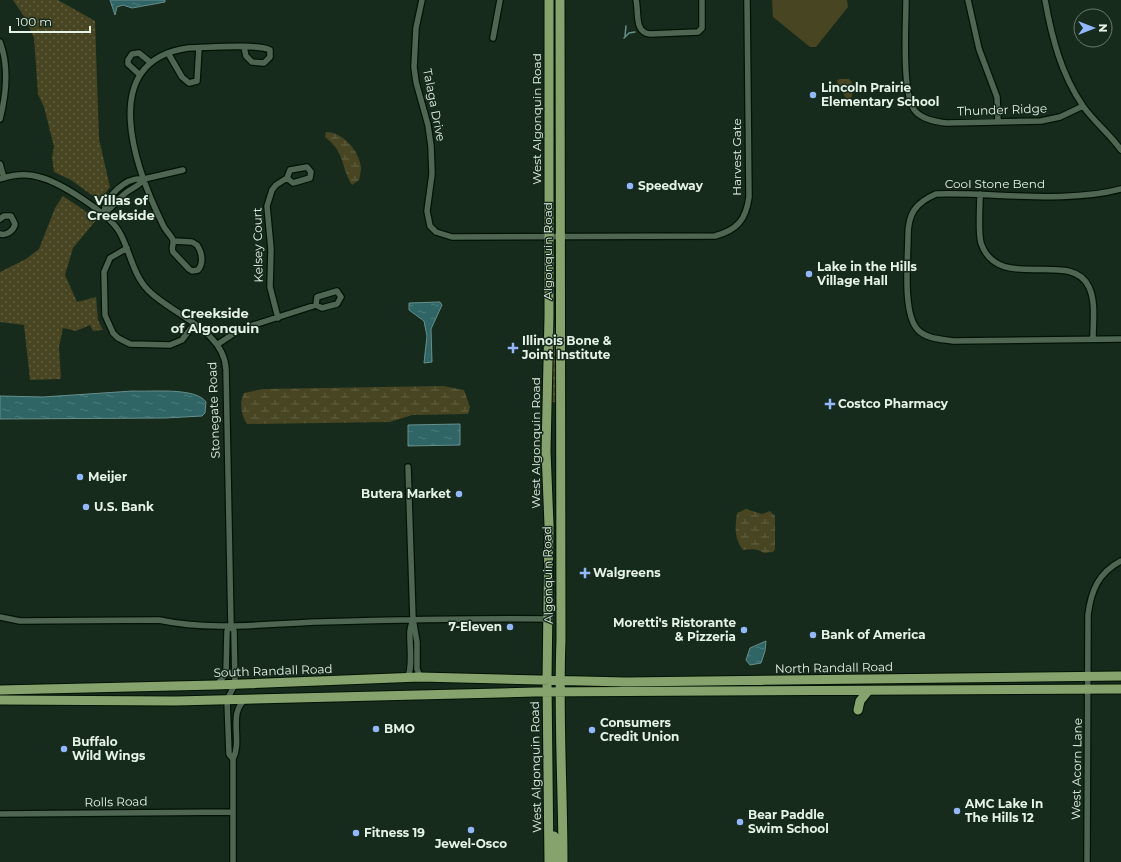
<svg xmlns="http://www.w3.org/2000/svg" width="1121" height="862" font-family="Montserrat,sans-serif">
<defs>
<pattern id="grass-dots" width="8" height="8" patternUnits="userSpaceOnUse"><rect width="8" height="8" fill="#474522"/><path d="M2 2h.1M6 6h.1" fill="none" stroke="#616042" stroke-width="1.8" stroke-linecap="round"/></pattern>
<pattern id="wetland-marsh" width="20" height="14" patternUnits="userSpaceOnUse"><rect width="20" height="14" fill="#474522"/><path d="M1 5h8M5 5V1M11 12h8M15 12V8" fill="none" stroke="#616042"/></pattern>
<pattern id="water-ripples" width="26" height="14" patternUnits="userSpaceOnUse"><rect width="26" height="14" fill="#2f6565"/><path d="M2 4q2-2 4 0t4 0M15 11q2-2 4 0t4 0" fill="none" stroke="#4d7c7b"/></pattern>
</defs>
<rect width="100%" height="100%" fill="#162b1b"/>
<path fill="url(#grass-dots)" d="M13 0H58L95 21 99 139 110 187 100 201 71 180 54 172 52 157 54 147 44 107 38 94 34 38 25 18Z
M63 196 97 219 73 248 65 275 77 302 96 297 98 320 103 330 93 331 90 325 76 331 63 328 59 347 61 379 30 380 24 325 0 322V272L26 259 39 249 55 208Z
M554 326 557 355 559 402H551Z"/>
<path fill="url(#wetland-marsh)" d="M326 132C343 132 359 151 361 167 361 171 360 176 359 180L352 185C340 166 346 153 325 137Z
M443 386 464 390 470 407 468 414 412 415 390 422 247 424C241 415 239 403 244 393L263 389Z
M746 509 762 514 770 511 775 516V549L773 552 764 553C757 548 751 549 743 550 734 538 735 527 737 513Z"/>
<path fill="#474522" d="M772 0H847L848 7 816 47H810L773 17Z
M840 79H849L852 82 853 92 851 99H847L838 87 837 80Z"/>
<path fill="url(#water-ripples)" stroke="#668f8c" d="M110 0H165V2L132 8 123 5 117 7 115 15Z
M440 302 442 305 431 329 432 362 424 363 427 336 424 321 409 310V303Z
M133 391C151 392 196 387 206 402L205 413 202 416 165 418 0 419V396L43 397Z
M460 424V445L408 446V425Z
M766 641 765 651 761 663 750 665 746 660 750 648Z"/>
<g fill="none" stroke-linecap="round" stroke-linejoin="round">
<path stroke="#668f8c" stroke-width="1.5" d="M625 36 626 26
M624 38 629 33 635 32"/>
<g stroke="#021305" stroke-width="8">
<path id="street" d="M422 0 416 28 414 67 416 82 428 125 431 146 432 174 427 211 430 226 436 232 452 237 715 236C737 230 746 220 749 197L747 0
M636 0C639 13 634 32 650 34L698 32 702 28V0
M906 0C906 22 901 98 916 112 924 120 936 122 947 123L1041 121 1060 117 1083 106
M968 0 979 49 997 97 998 121
M1045 0C1052 38 1061 74 1083 106 1094 122 1110 134 1121 150
M493 38 500 0
M0 42C9 66 6 95 0 119
M168 53 182 77 189 83 197 81 199 48
M140 75 128 64V60L132 54 139 53 150 62
M0 164 4 178
M0 179C12 175 26 173 39 177 60 182 110 214 120 233 130 251 133 275 148 290 171 314 224 330 226 369L231 625 234 631 235 684 227 700 229 754 233 759
M144 179C139 186 134 187 127 192 118 198 113 208 104 213 105 197 126 176 144 179L183 170
M1121 189C1066 204 993 192 936 194 915 203 908 214 908 236 908 258 902 314 918 330 927 339 941 339 953 341L1121 339
M980 194C980 206 978 233 981 243 998 294 1071 248 1089 287 1096 302 1093 322 1093 338
M0 219 4 216H11L15 224C14 230 7 236 0 234
M173 241 192 242 197 245C202 252 204 263 198 270L192 271 189 269 173 252C171 248 174 244 173 240 171 235 165 230 163 225 136 170 95 61 188 48 205 48 257 43 270 50V57L264 63 252 62 246 56 244 47
M127 248 110 258 104 272 105 315 113 333 118 338 130 344 170 345 182 340 194 324
M337 291 341 297 337 304 322 308 316 305 317 297Z
M278 318 270 287 271 249 267 206 272 190 276 185 287 178 290 170 307 167 311 172 310 178 293 183 287 178
M218 344 241 329 316 305
M408 467 413 619 417 642V669L420 677
M0 617 20 621 159 620C210 631 264 624 316 622 394 620 471 618 549 619
M406 679C414 672 409 643 410 632 410 628 412 623 413 619
M217 685 226 673 227 631 231 625
M0 814 232 812
M233 862V759C243 740 227 713 246 699
M1087 862 1088 615C1091 591 1098 573 1121 561"/>
</g>
<g stroke="#021305" stroke-width="11">
<path id="primary" d="M549 0V316L546 451 549 525 547 681 549 862
M560 0 561 640C558 714 563 788 563 862
M0 690 216 685 420 677 626 682 1121 676
M0 700 176 701 535 692 1121 689
M858 710 860 701 868 691
M554 836 557 862"/>
</g>
<use href="#street" stroke="#4f6653" stroke-width="5.5"/>
<use href="#primary" stroke="#86a36d" stroke-width="9"/>
</g>
<g fill="#92b7fd" stroke="#162b1b" stroke-width="1.5">
<circle cx="813" cy="95" r="4"/>
<circle cx="630" cy="186" r="4"/>
<circle cx="809" cy="274" r="4"/>
<path d="M511 342h4v4h4v4h-4v4h-4v-4h-4v-4h4z"/>
<path d="M828 398h4v4h4v4h-4v4h-4v-4h-4v-4h4z"/>
<circle cx="80" cy="477" r="4"/>
<circle cx="459" cy="494" r="4"/>
<circle cx="86" cy="507" r="4"/>
<path d="M583 567h4v4h4v4h-4v4h-4v-4h-4v-4h4z"/>
<circle cx="510" cy="627" r="4"/>
<circle cx="744" cy="630" r="4"/>
<circle cx="813" cy="635" r="4"/>
<circle cx="376" cy="729" r="4"/>
<circle cx="592" cy="730" r="4"/>
<circle cx="64" cy="749" r="4"/>
<circle cx="957" cy="811" r="4"/>
<circle cx="740" cy="822" r="4"/>
<circle cx="471" cy="830" r="4"/>
<circle cx="356" cy="833" r="4"/>
</g>
<g text-anchor="middle" stroke-width="3" stroke-linejoin="round" paint-order="stroke">
<g font-size="12" font-weight="bold" fill="#e5f2e7" stroke="#162b1b" text-anchor="start">
<text x="821" y="92">Lincoln Prairie<tspan x="821" dy="14">Elementary School</tspan></text>
<text x="638" y="190">Speedway</text>
<text x="817" y="271">Lake in the Hills<tspan x="817" dy="14">Village Hall</tspan></text>
<text x="522" y="345">Illinois Bone &amp;<tspan x="522" dy="14">Joint Institute</tspan></text>
<text x="838" y="408">Costco Pharmacy</text>
<text x="88" y="481">Meijer</text>
<text x="451" y="498" text-anchor="end">Butera Market</text>
<text x="94" y="511">U.S. Bank</text>
<text x="593" y="577">Walgreens</text>
<text x="736" y="627" text-anchor="end">Moretti's Ristorante<tspan x="736" dy="14">&amp; Pizzeria</tspan></text>
<text x="502" y="631" text-anchor="end">7-Eleven</text>
<text x="821" y="639">Bank of America</text>
<text x="600" y="727">Consumers<tspan x="600" dy="14">Credit Union</tspan></text>
<text x="384" y="733">BMO</text>
<text x="72" y="746">Buffalo<tspan x="72" dy="14">Wild Wings</tspan></text>
<text x="965" y="808">AMC Lake In<tspan x="965" dy="14">The Hills 12</tspan></text>
<text x="748" y="819">Bear Paddle<tspan x="748" dy="14">Swim School</tspan></text>
<text x="364" y="837">Fitness 19</text>
<text x="471" y="848" text-anchor="middle">Jewel-Osco</text>
</g>
<g font-size="12" fill="#e5f2e7" stroke="#162b1b">
<text transform="translate(434 105) rotate(79)" y="4">Talaga Drive</text>
<text transform="translate(1002 110) rotate(-2)" y="4">Thunder Ridge</text>
<text transform="translate(537 119) rotate(-90)" y="4">West Algonquin Road</text>
<text transform="translate(737 157) rotate(-90)" y="4">Harvest Gate</text>
<text x="995" y="188">Cool Stone Bend</text>
<text transform="translate(258 245) rotate(-91)" y="4">Kelsey Court</text>
<text transform="translate(548 251) rotate(-90)" y="4">Algonquin Road</text>
<text transform="translate(214 410) rotate(-92)" y="4">Stonegate Road</text>
<text transform="translate(536 443) rotate(-90)" y="4">West Algonquin Road</text>
<text transform="translate(548 575) rotate(-91)" y="4">Algonquin Road</text>
<text transform="translate(834 668) rotate(-1)" y="4">North Randall Road</text>
<text transform="translate(273 671) rotate(-2)" y="4">South Randall Road</text>
<text transform="translate(536 767) rotate(-91)" y="4">West Algonquin Road</text>
<text transform="translate(1077 769) rotate(-89)" y="4">West Acorn Lane</text>
<text transform="translate(116 802) rotate(-1)" y="4">Rolls Road</text>
</g>
<g font-size="13" font-weight="bold" fill="#e5f2e7" stroke="#162b1b">
<text x="121" y="205">Villas of<tspan x="121" dy="15">Creekside</tspan></text>
<text x="215" y="318">Creekside<tspan x="215" dy="15">of Algonquin</tspan></text>
</g>
</g>
<g transform="translate(1093 28) rotate(90)"><circle r="19" fill="#162b1b" stroke="#697b6d"/>
<path d="M0-3L7 15L0 10L-7 15Z" fill="#92b7fd"/>
<text y="-6" font-size="11" font-weight="bold" text-anchor="middle" fill="#e5f2e7">N</text>
</g>
<path d="M10 26v6h80v-6" fill="none" stroke="#e5f2e7" stroke-width="2"/>
<text x="16" y="26" font-size="12" fill="#e5f2e7" stroke="#162b1b" stroke-width="3" paint-order="stroke">100 m</text>
</svg>
